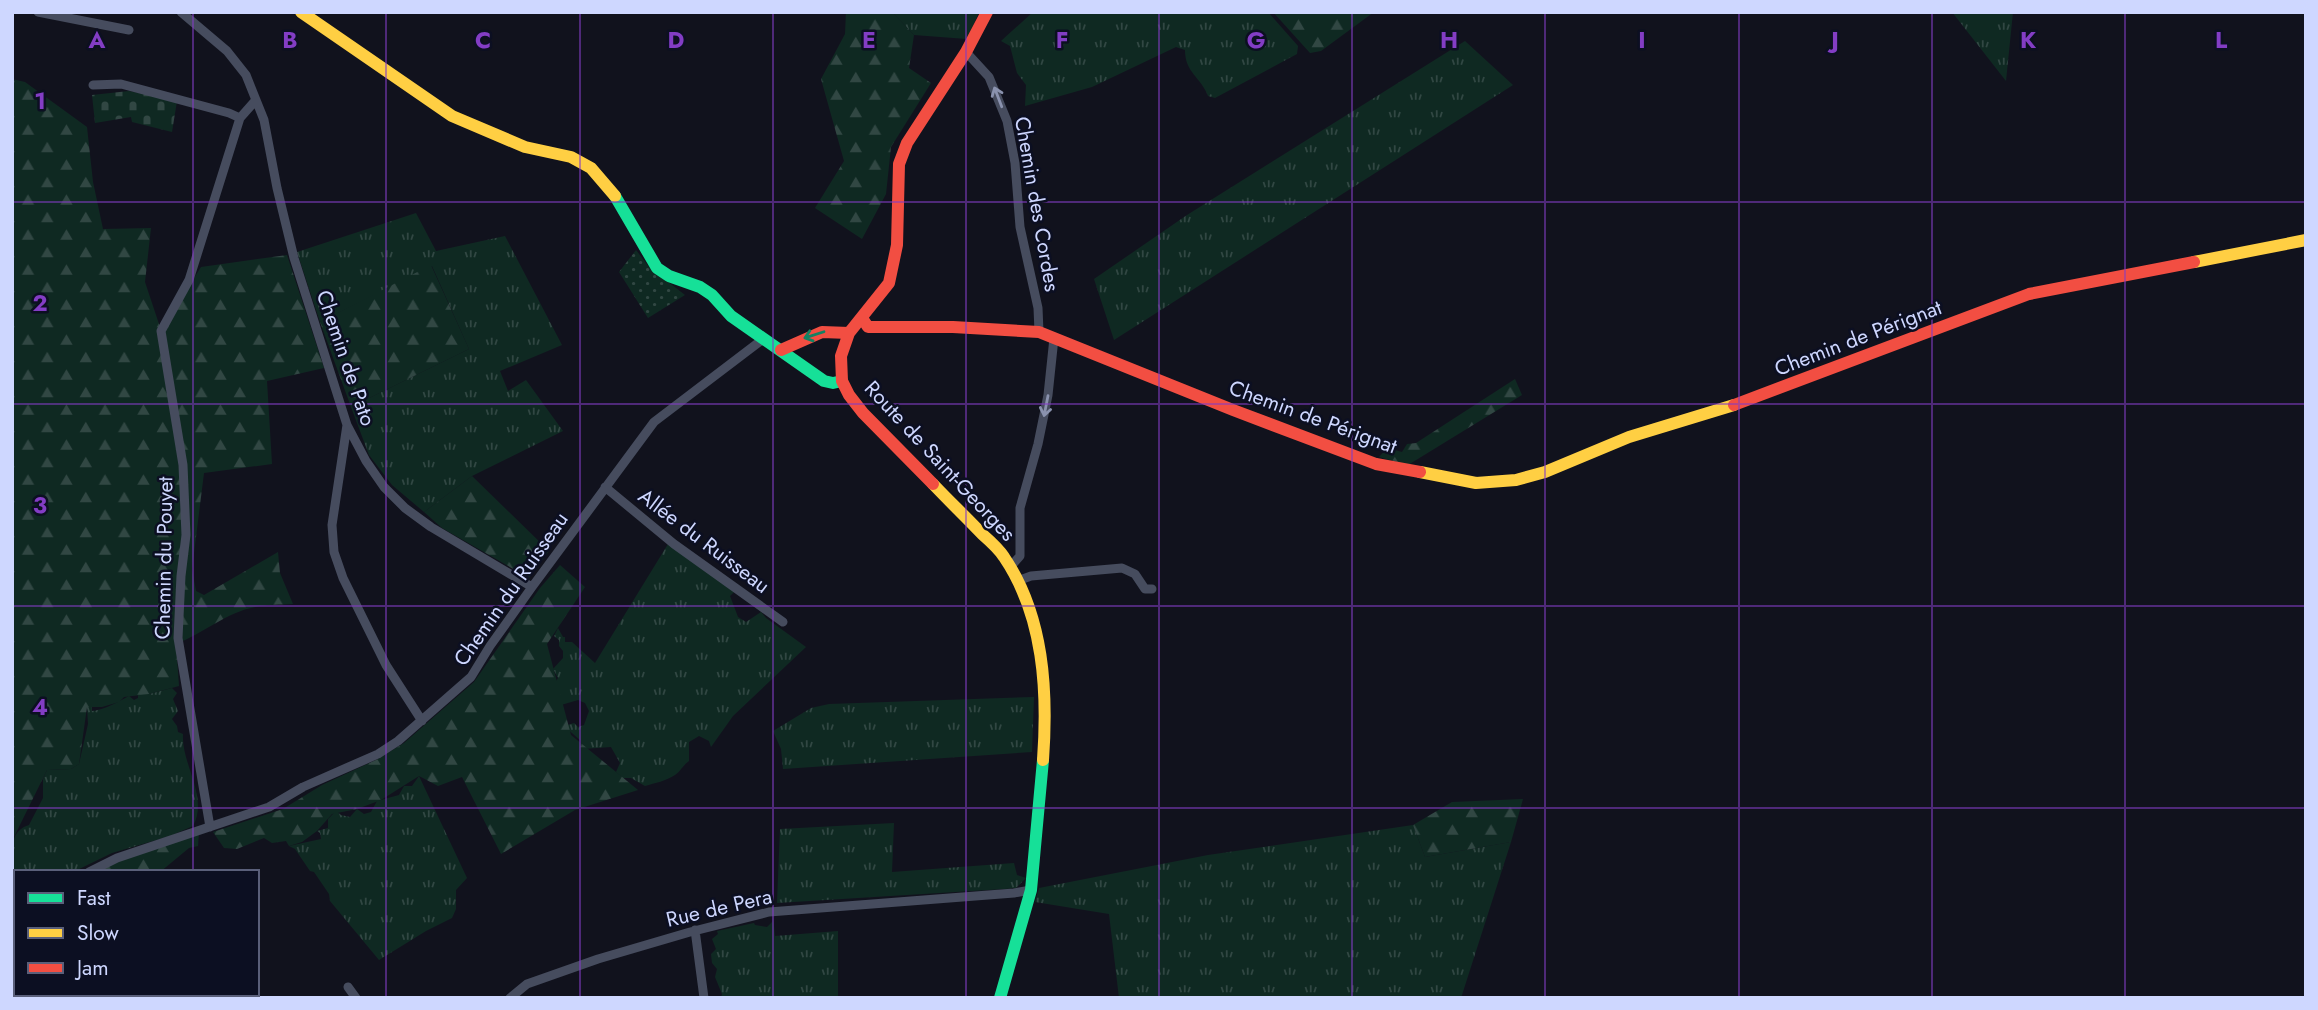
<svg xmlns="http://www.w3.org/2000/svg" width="2318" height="1010" font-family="Jost,sans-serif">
<defs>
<pattern id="grass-tufts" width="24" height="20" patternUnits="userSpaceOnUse" patternTransform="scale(1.75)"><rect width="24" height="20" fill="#0f2922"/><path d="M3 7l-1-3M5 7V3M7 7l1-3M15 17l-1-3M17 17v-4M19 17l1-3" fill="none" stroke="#314743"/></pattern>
<pattern id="forest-firs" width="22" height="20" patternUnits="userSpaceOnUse" patternTransform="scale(1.75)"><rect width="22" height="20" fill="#0f2922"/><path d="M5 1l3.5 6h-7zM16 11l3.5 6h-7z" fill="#314743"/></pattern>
<pattern id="cemetery-stones" width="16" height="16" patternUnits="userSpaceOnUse" patternTransform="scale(1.75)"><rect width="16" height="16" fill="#0f2922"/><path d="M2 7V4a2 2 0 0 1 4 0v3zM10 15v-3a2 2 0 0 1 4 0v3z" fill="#314743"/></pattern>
<pattern id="park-dots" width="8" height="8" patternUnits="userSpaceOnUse" patternTransform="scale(1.75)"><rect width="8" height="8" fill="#0f2922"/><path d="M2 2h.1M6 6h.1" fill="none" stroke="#314743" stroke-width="1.8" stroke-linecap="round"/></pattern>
</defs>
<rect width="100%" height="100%" fill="#11121d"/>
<path fill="url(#grass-tufts)" d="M892 12H979L967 39 914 35Z
M1033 12H1268L1298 46 1297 54 1215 98 1208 96C1201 77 1185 73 1185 50L1176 47 1092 87 1025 106 1026 85 1017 73 1010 46 1001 41Z
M1952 12H2013L2006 81Z
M1465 41 1513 85 1114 340 1094 279 1187 215Z
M416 213 436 251 505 236 562 345 500 371 508 391 526 380 563 431 472 476 424 512 392 485 369 455 351 407 469 349 432 266 320 322 297 252Z
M668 544 735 591 730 596 738 617 746 622 761 612 766 618 806 647 733 716 711 747 709 741 699 736 689 742V761C683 765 681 771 675 775 666 781 655 783 645 786L631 778H623L616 772 620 763 611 747 583 749 580 740 564 726 574 723 578 727 584 725 589 711 585 703 578 700 561 705 555 683 558 678 553 669 563 658V651L559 646V640L554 636 558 628 563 637H565V642H572L595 663Z
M172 688 177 693 173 699 178 711 172 719 177 726 178 732 183 734C181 764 209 797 193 826L170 836 112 853 73 872 58 869 52 872H16V881L12 879C12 859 6 832 29 825L43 798V779L47 770 71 769 79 764 88 724 87 707 92 706V711C104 710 120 701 129 696L134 700 138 698V694H149Z
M1034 697 1032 752 783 769 781 749 773 731 811 708 829 704Z
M419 776 467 878 456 890V909L452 918 426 931 379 960 330 901 329 894 314 872 310 871 295 849 289 846 321 839 320 833 317 831 328 828V819L336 811 341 815 350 817 357 809 364 814 371 812 377 801 399 795 404 786H412Z
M894 823 892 872 1014 863 1017 875 1026 878 1016 888 1004 889 777 903 780 829Z
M1413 825 1425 857 1511 842 1461 998H1119L1109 914 1035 902 1039 888 1208 855Z
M773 917 775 936 838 931V998H721L722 994 715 977 717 969 712 963 711 954 716 949 712 939 718 934 717 931 754 923 755 925 767 927 772 922Z"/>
<path fill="url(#forest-firs)" d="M846 12H892L914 35 909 68 931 83 891 147 886 194 862 239 815 208 844 161 821 79 845 34Z
M1273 12H1374L1321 51 1310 53Z
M12 79 25 82 87 127 93 182 103 229 151 228 145 282 161 330 201 267 287 255 324 368 267 381 272 464 204 473 192 569 196 591 204 595 278 552 280 573 293 604C281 605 267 604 255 607 227 612 202 634 176 644L179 686 149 694 124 697 119 702 102 707H87L79 764 71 769 47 770 12 841Z
M431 265 469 349 351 407 320 322Z
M1515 379 1522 395 1408 465 1379 457 1387 448 1402 452 1407 444 1416 443Z
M472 476 549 551 529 578 442 528 424 512Z
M560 565 585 587 547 644 571 735 638 790 575 810 501 854 462 777 438 786 419 776 381 800 357 809 332 814 317 831 302 842 289 846 286 841 272 843 264 838 237 849 224 848 213 832 283 809 322 785 378 759 404 743 474 682 540 588Z
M1523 799 1511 842 1425 857 1413 825 1452 802Z
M199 832 198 846 189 848 160 872H89Z"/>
<path fill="url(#cemetery-stones)" d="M129 91 177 101 172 132 132 122 131 117 95 123 92 95Z"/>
<path fill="url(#park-dots)" d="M636 250 649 267 685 295 648 318 619 272Z"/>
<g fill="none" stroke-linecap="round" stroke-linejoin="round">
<path stroke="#464c5e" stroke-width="9" d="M38 12 129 30
M181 12 227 51 246 75 264 120 277 188 294 258 347 425 366 461 384 487 405 508 431 527 532 587
M966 52 989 77 1007 121 1015 163 1020 227 1038 308 1039 332
M93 85 121 84 229 113 240 118
M347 425 332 525 334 552 343 578 386 665 422 721
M605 487 674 544 783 622
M1011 566 1020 556V508L1038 444 1048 395 1054 338
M1020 580 1031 576 1122 568 1135 574 1145 589H1152
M210 827 178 638 181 576 186 535 183 465 161 331 189 280 240 118 255 101
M89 872 117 858 269 807 303 787 378 754 398 741 471 677 490 646 532 587 654 422 763 339
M12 899 16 898
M695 930 704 998
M348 987 356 998
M510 998 527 984 598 959 690 932 769 912 1014 893 1031 890"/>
<path stroke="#16e098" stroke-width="12" d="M615 196 657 268 669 276 700 287 712 295 731 316 824 381 833 383 842 381
M1000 998 1031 890 1043 760"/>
<path stroke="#ffcf43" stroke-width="12" d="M301 12 452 116 525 147 571 157 591 168 615 196
M2194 262 2306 240
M1420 472 1476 483 1516 480 1545 472 1629 437 1734 405
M933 484C949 501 966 517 982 534 990 541 999 549 1004 557 1044 616 1048 691 1043 760"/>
<path stroke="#f24e42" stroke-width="12" d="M862 318 868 327H953L1039 332 1233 410 1376 464 1420 472
M781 350 822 332 849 333
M1734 405 2029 294 2194 262
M933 484 863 413 849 395 842 381 841 356 849 333 889 283 897 245 899 164 907 143 966 52 987 12"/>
</g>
<defs><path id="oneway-shaft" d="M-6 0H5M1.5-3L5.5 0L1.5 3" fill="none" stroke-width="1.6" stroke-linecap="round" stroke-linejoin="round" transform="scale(1.75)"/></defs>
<g stroke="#8a92ae">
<use href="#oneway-shaft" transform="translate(998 97) rotate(-111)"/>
<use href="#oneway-shaft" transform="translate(1046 406) rotate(101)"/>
</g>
<use stroke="#128263" href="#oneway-shaft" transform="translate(814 335) rotate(162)"/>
<path fill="none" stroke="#833dc5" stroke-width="2" stroke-opacity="0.55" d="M193 12V872M386 12V998M580 12V998M773 12V998M966 12V998M1159 12V998M1352 12V998M1545 12V998M1739 12V998M1932 12V998M2125 12V998M12 202H2306M12 404H2306M12 606H2306M12 808H2306M193 994V998"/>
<g text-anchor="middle" stroke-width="5" stroke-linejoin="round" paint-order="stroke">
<g font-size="21" fill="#ced7ff" stroke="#0c0f22">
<text transform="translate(1037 204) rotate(80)" y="7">Chemin des Cordes</text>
<text transform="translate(1858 338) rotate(-21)" y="7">Chemin de Pérignat</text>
<text transform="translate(346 358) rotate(71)" y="7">Chemin de Pato</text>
<text transform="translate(1313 417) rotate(20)" y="7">Chemin de Pérignat</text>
<text transform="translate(940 461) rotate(47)" y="7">Route de Saint-Georges</text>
<text transform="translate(704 541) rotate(37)" y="7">Allée du Ruisseau</text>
<text transform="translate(164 558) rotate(-89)" y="7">Chemin du Pouyet</text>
<text transform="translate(511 589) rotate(-55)" y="7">Chemin du Ruisseau</text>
<text transform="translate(719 908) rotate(-13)" y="7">Rue de Pera</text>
</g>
</g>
<g font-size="23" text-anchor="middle" font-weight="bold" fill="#833dc5" stroke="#0c0f22" stroke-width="5" stroke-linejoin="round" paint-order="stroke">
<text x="97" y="48">A</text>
<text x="290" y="48">B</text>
<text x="483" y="48">C</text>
<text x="676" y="48">D</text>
<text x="869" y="48">E</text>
<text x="1062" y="48">F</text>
<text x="1256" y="48">G</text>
<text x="1449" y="48">H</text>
<text x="1642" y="48">I</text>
<text x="1835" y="48">J</text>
<text x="2028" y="48">K</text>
<text x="2221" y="48">L</text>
<text x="40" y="109">1</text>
<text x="40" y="311">2</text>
<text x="40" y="513">3</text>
<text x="40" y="715">4</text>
</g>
<rect width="2318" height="1010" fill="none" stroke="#ced7ff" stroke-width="28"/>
<rect x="14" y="870" width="245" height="126" fill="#0c0f22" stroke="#5a5f7a" stroke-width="2"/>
<rect x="28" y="893" width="35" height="10" fill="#16e098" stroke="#5a5f7a" stroke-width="2"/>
<text x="77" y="905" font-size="21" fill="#ced7ff">Fast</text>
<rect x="28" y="928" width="35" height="10" fill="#ffcf43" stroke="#5a5f7a" stroke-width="2"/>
<text x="77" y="940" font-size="21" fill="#ced7ff">Slow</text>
<rect x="28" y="963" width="35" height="10" fill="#f24e42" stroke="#5a5f7a" stroke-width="2"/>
<text x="77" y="975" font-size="21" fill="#ced7ff">Jam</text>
</svg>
